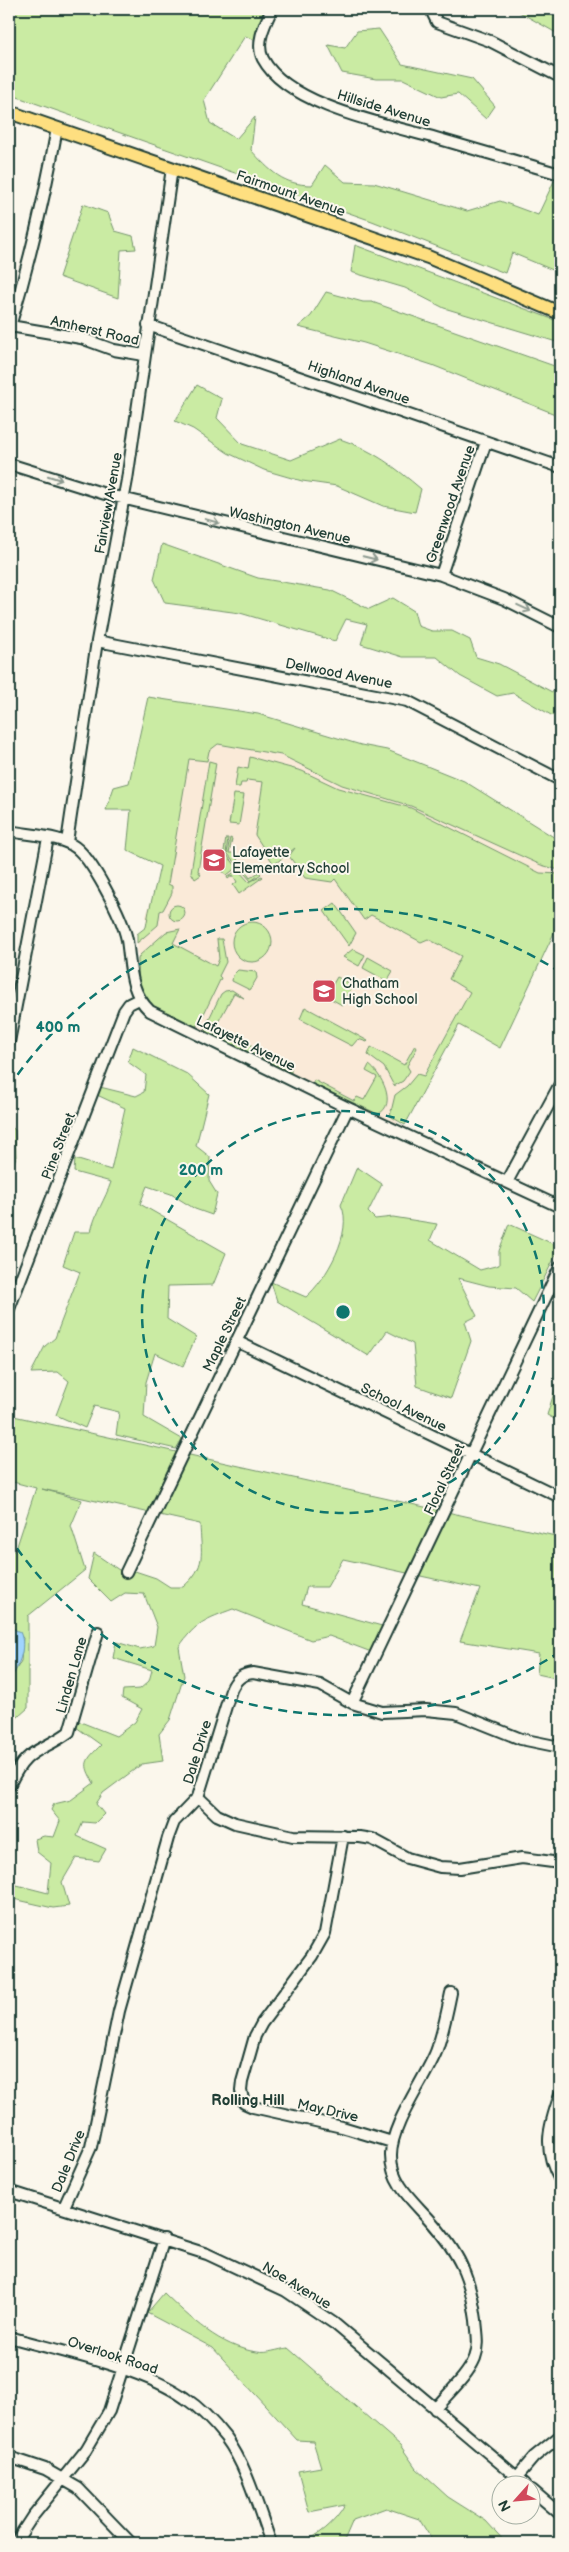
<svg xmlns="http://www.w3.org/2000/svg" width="569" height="2552" font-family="'Balsamiq Sans',sans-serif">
<rect width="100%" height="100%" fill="#fbf7ec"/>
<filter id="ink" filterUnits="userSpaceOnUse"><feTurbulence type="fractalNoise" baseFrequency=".02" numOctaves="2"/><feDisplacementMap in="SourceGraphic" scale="10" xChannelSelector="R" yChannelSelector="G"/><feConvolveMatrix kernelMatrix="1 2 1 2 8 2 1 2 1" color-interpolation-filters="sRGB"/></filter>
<g filter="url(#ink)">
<path fill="#faead8" d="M196 741 281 755 342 785 411 806 560 873V915L500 1048 453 1023 396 1125 161 1012 139 989 137 934 146 927V916L158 879 182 748Z"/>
<path fill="#caeba3" stroke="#74946c" d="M9 9H273L260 42 245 36 204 100 210 123 236 139 255 117 251 150C270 171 283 185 312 185L325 165 345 182 374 183 467 211 500 201 538 215 554 181 560 183V273L512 253 505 273 372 221 9 94Z
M514 9H541L548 14 560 15V35Z
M379 29 402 64 472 79 495 106 486 119 458 94 441 97 403 79H376L342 73 328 45 345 48 357 31Z
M83 204 108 213 115 231 133 236 136 249 121 250 118 298 59 277Z
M355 245 560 322V343L444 308 405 288 351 272Z
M326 292 363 302H372L560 368V416L432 365 364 343 298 327 311 316Z
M197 385 222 399 217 418 242 444 291 460 340 439C373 450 395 467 421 489L415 512 383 506 337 486 302 481 264 470 228 453 193 429 175 421Z
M162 544 258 578 330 590 369 609 393 598 414 611 418 626 432 631H452L470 640 476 657 499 664 552 692 560 690V717L551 715 513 693 497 696 460 676 437 657H403L361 644 367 624 346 619 335 641 240 613 165 603 154 579Z
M148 697 258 714 361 745 387 750 464 781 560 841V868L559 870 541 865 411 806 342 785 281 755 218 744 209 751 207 761 189 759 168 884 172 886V893L163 910 160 911 158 925 137 943V934L146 927C149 906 156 887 160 866L127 850 131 810H106L114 787 129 783Z
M250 757 302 771 338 788 411 808 540 873 560 874V920L500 1048 459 1025 405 1125 390 1116 395 1095 407 1086 417 1074 424 1076 470 992 449 979 461 956 428 939 421 942 371 915 364 920 335 879 332 882 305 878 289 856 295 848 276 863H273L255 835 263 782 247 780 246 783H241L240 787H235L238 767 248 769Z
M209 761 216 763 198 871 201 875 195 879 191 872Z
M234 794 244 795 239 825 229 824Z
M226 838H228L226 854 237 867 227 875 221 870Z
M230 838 232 839 229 853H233L250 878 259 872 261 874 251 881 227 853Z
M238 870 249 882 262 876 263 877 239 894 233 885 237 882 233 875 228 879 227 877Z
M335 903 356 933 349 946 324 911Z
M169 913a8 8 0 1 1 16 0a8 8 0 1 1-16 0Z
M232 942a20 20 0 1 1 40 0a20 20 0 1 1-40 0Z
M180 929 173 943 216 966 219 959 217 939H222L226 962 219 976 221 978 199 1024 194 1027 148 1004 139 989 138 959 140 955 166 932Z
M353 949 365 955 359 966 343 957Z
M368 957 393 971 387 981 363 968Z
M238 970 256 972 257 978 250 990 232 981 233 975Z
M337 977 353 985 342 1005 326 996Z
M232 990 244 998 234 993 216 1026 291 1067V1073L209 1035 205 1027 221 994 225 991Z
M305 1007 368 1041 367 1042 358 1039 352 1046 300 1019Z
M415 1045 417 1048 407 1066 410 1071 403 1081 394 1086 384 1067 368 1055 371 1047 404 1065Z
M133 1047 187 1074 209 1094 196 1146 210 1157 209 1181 217 1194 212 1215 195 1209 171 1194 147 1186 140 1204 226 1253 213 1285 168 1286 167 1319 196 1337 183 1366 155 1353 146 1382 144 1417 182 1439 176 1449 116 1435 119 1412 94 1406 85 1428 56 1415 69 1381 58 1372 31 1373 45 1346 55 1338 80 1272 63 1265 74 1232H91C95 1213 105 1200 111 1182L74 1172 75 1159 111 1170 125 1108 97 1095 100 1087 136 1096 144 1092 146 1075 128 1062Z
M369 1065C381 1073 398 1105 378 1114L312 1084 314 1080 354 1101 357 1097 364 1100 377 1077 366 1071Z
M9 1125 15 1130 16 1157 9 1176Z
M357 1167 382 1184 368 1212 375 1219 393 1217 437 1224 430 1240 480 1270 499 1265V1251L509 1224 560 1247 532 1302 516 1288 489 1286 458 1278 477 1316 465 1322 471 1341 451 1398 417 1386 413 1344 387 1331 369 1356 277 1301 271 1282 306 1297C326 1280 354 1231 341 1205Z
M560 1374V1422L547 1415Z
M9 1415 560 1537V1679L537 1674 539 1654 460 1641 480 1589 343 1559 327 1587H307L302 1604 382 1626 374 1653 329 1636 311 1640 233 1609C206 1619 196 1622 179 1647L184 1676 170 1720 159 1734 163 1761 142 1764 103 1793 96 1804 104 1814 95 1823 83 1822 77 1836 106 1849 99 1861 76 1858 62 1882 69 1906 53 1908 9 1898V1883L48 1893 51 1863 37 1852 35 1839 44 1836 54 1837 60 1821 51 1810 54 1804 71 1800 94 1783C82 1763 85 1761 101 1745L76 1727 78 1721 116 1736 135 1722 142 1709 122 1698 123 1690 140 1689 149 1681 152 1670 113 1658 116 1642 140 1649 154 1646 157 1627 144 1594 125 1593 111 1602 88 1579 94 1553 119 1570 135 1571 156 1578 170 1587H183C207 1566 201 1554 200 1524L42 1489 82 1500 71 1526 85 1570 28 1616V1708L9 1725V1682L21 1661 23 1638 15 1629 9 1627V1554L16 1549 36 1488 9 1481Z
M164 2293C190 2318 220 2347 257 2352 266 2354 279 2349 288 2348L400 2445 416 2468 448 2497 486 2521 506 2543H434L419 2519 386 2508 353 2520 343 2543H300C318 2537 336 2522 345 2505L309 2512 298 2471 321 2467 313 2441 297 2440 213 2348 147 2313Z"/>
<path fill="#a0d4fe" stroke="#6c98ad" d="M9 1627 20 1632C28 1648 17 1668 9 1682Z"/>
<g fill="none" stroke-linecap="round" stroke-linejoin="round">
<g stroke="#1f3d34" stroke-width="14">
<path id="minor" d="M272 9C265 24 255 43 263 59 288 106 389 125 436 138 477 150 519 162 560 174
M433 14 437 22 490 41 560 77
M148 325 560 467
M10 326 81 338 114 350 144 355
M9 330C29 264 45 196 57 128
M9 464 105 494 441 575 504 599 560 627
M441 575 486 442
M97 641 407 701 560 780
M9 831C29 835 54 835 72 845 91 855 123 919 127 940 131 966 129 991 150 1011L348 1108 560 1207
M67 842 97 641 127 480 172 168
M9 1042 48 838
M507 1182 560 1084
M9 1309 124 1011 129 1004 139 999
M236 1341 560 1497
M126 1572 348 1108
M352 1703 560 1267
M9 1786C27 1746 39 1754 69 1732L98 1632
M198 1797 217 1815 235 1823 293 1836 360 1837 372 1839 407 1858 440 1867 460 1868 522 1858 560 1863
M343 1836 325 1933 312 1956 262 2023 255 2036 242 2082 241 2091 244 2103 253 2107 342 2127 392 2142
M560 2095C549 2126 542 2149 560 2180
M9 2191 207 2254 286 2291 335 2324 525 2484
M64 2207 91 2147 119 2011 168 1838 174 1822 198 1797 231 1690C236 1679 242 1674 253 1673L320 1685 352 1703 382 1712 426 1710 456 1713 521 1739 560 1747
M9 2337C59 2351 144 2368 185 2398 200 2408 215 2424 226 2438 247 2466 259 2511 271 2543
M435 2409C448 2393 467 2377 475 2358 480 2345 477 2333 476 2320 470 2275 459 2253 429 2219 413 2201 391 2183 391 2156 390 2126 424 2081 436 2052 443 2033 447 2013 451 1993
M9 2457 45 2469 78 2488 131 2543
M517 2477 534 2457 560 2436
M532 2490 560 2514
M15 2543 32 2517 86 2450 109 2411 164 2239"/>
</g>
<g stroke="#1f3d34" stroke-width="16">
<path id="major" d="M9 112 428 257 560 313"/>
</g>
<use href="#minor" stroke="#fbf7ec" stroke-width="10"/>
<use href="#major" stroke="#fedf80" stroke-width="12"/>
</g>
<defs><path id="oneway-shaft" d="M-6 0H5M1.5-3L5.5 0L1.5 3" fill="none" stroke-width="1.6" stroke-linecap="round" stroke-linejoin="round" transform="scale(1.25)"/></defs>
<g stroke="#8d9a90">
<use href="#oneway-shaft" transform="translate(55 478) rotate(18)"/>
<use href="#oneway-shaft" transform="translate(212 521) rotate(15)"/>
<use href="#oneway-shaft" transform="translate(370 558) rotate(13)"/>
<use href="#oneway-shaft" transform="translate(524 608) rotate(25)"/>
</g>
</g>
<g fill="none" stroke="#0f766e" stroke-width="2.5" stroke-dasharray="9 6">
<circle cx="343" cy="1312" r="201"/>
<path d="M560 1652A403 403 0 0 1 9 1537M9 1087A403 403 0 0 1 560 972"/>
</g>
<defs>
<g id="school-square" transform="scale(1.25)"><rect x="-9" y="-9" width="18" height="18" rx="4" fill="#d1495b" stroke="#fbf7ec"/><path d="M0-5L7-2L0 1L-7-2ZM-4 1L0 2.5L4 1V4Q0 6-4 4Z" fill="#fff"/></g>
</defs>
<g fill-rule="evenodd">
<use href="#school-square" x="214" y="860"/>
<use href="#school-square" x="324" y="991"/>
</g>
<g text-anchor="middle" stroke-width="4" stroke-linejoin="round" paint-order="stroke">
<g font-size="14" fill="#1f3d34" stroke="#fbf7ec">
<text transform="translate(384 108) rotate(17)" y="5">Hillside Avenue</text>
<text transform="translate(291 193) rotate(19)" y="5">Fairmount Avenue</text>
<text transform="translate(95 330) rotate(13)" y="5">Amherst Road</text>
<text transform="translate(359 382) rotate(19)" y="5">Highland Avenue</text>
<text transform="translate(108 503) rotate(-80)" y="5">Fairview Avenue</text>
<text transform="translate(450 504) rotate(-71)" y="5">Greenwood Avenue</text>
<text transform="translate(290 525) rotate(13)" y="5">Washington Avenue</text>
<text transform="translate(339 673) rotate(11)" y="5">Dellwood Avenue</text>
<text transform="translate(246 1043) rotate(26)" y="5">Lafayette Avenue</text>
<text transform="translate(58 1146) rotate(-69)" y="5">Pine Street</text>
<text transform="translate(224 1334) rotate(-64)" y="5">Maple Street</text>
<text transform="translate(404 1407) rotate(26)" y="5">School Avenue</text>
<text transform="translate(444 1479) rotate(-65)" y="5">Floral Street</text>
<text transform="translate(71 1675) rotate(-74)" y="5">Linden Lane</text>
<text transform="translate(197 1752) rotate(-73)" y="5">Dale Drive</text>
<text transform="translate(328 2110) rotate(13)" y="5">May Drive</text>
<text transform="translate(68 2161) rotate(-68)" y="5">Dale Drive</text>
<text transform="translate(297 2285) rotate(31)" y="5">Noe Avenue</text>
<text transform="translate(113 2355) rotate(18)" y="5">Overlook Road</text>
</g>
<g font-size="14" fill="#1f3d34" stroke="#fbf7ec" text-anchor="start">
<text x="232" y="857">Lafayette<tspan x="232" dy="16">Elementary School</tspan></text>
<text x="342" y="988">Chatham<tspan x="342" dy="16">High School</tspan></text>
</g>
<g font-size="15" font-weight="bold" fill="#1f3d34" stroke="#fbf7ec">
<text x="248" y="2105">Rolling Hill</text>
</g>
</g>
<circle cx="343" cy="1312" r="8" fill="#0f766e" stroke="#fbf7ec" stroke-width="2.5"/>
<g font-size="15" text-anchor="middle" font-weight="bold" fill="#0f766e" stroke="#fbf7ec" stroke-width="4" stroke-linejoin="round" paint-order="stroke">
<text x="58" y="1032">400 m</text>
<text x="201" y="1175">200 m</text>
</g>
<rect width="569" height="2552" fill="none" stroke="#fbf7ec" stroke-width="30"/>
<rect x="15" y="15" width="539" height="2522" fill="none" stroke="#1f3d34" stroke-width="2" filter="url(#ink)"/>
<g transform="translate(516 2500) rotate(243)"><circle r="24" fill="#fbf7ec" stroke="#a3ada2"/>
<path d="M0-4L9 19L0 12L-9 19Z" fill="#d1495b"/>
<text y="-8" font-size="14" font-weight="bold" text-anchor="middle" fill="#1f3d34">N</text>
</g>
</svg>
